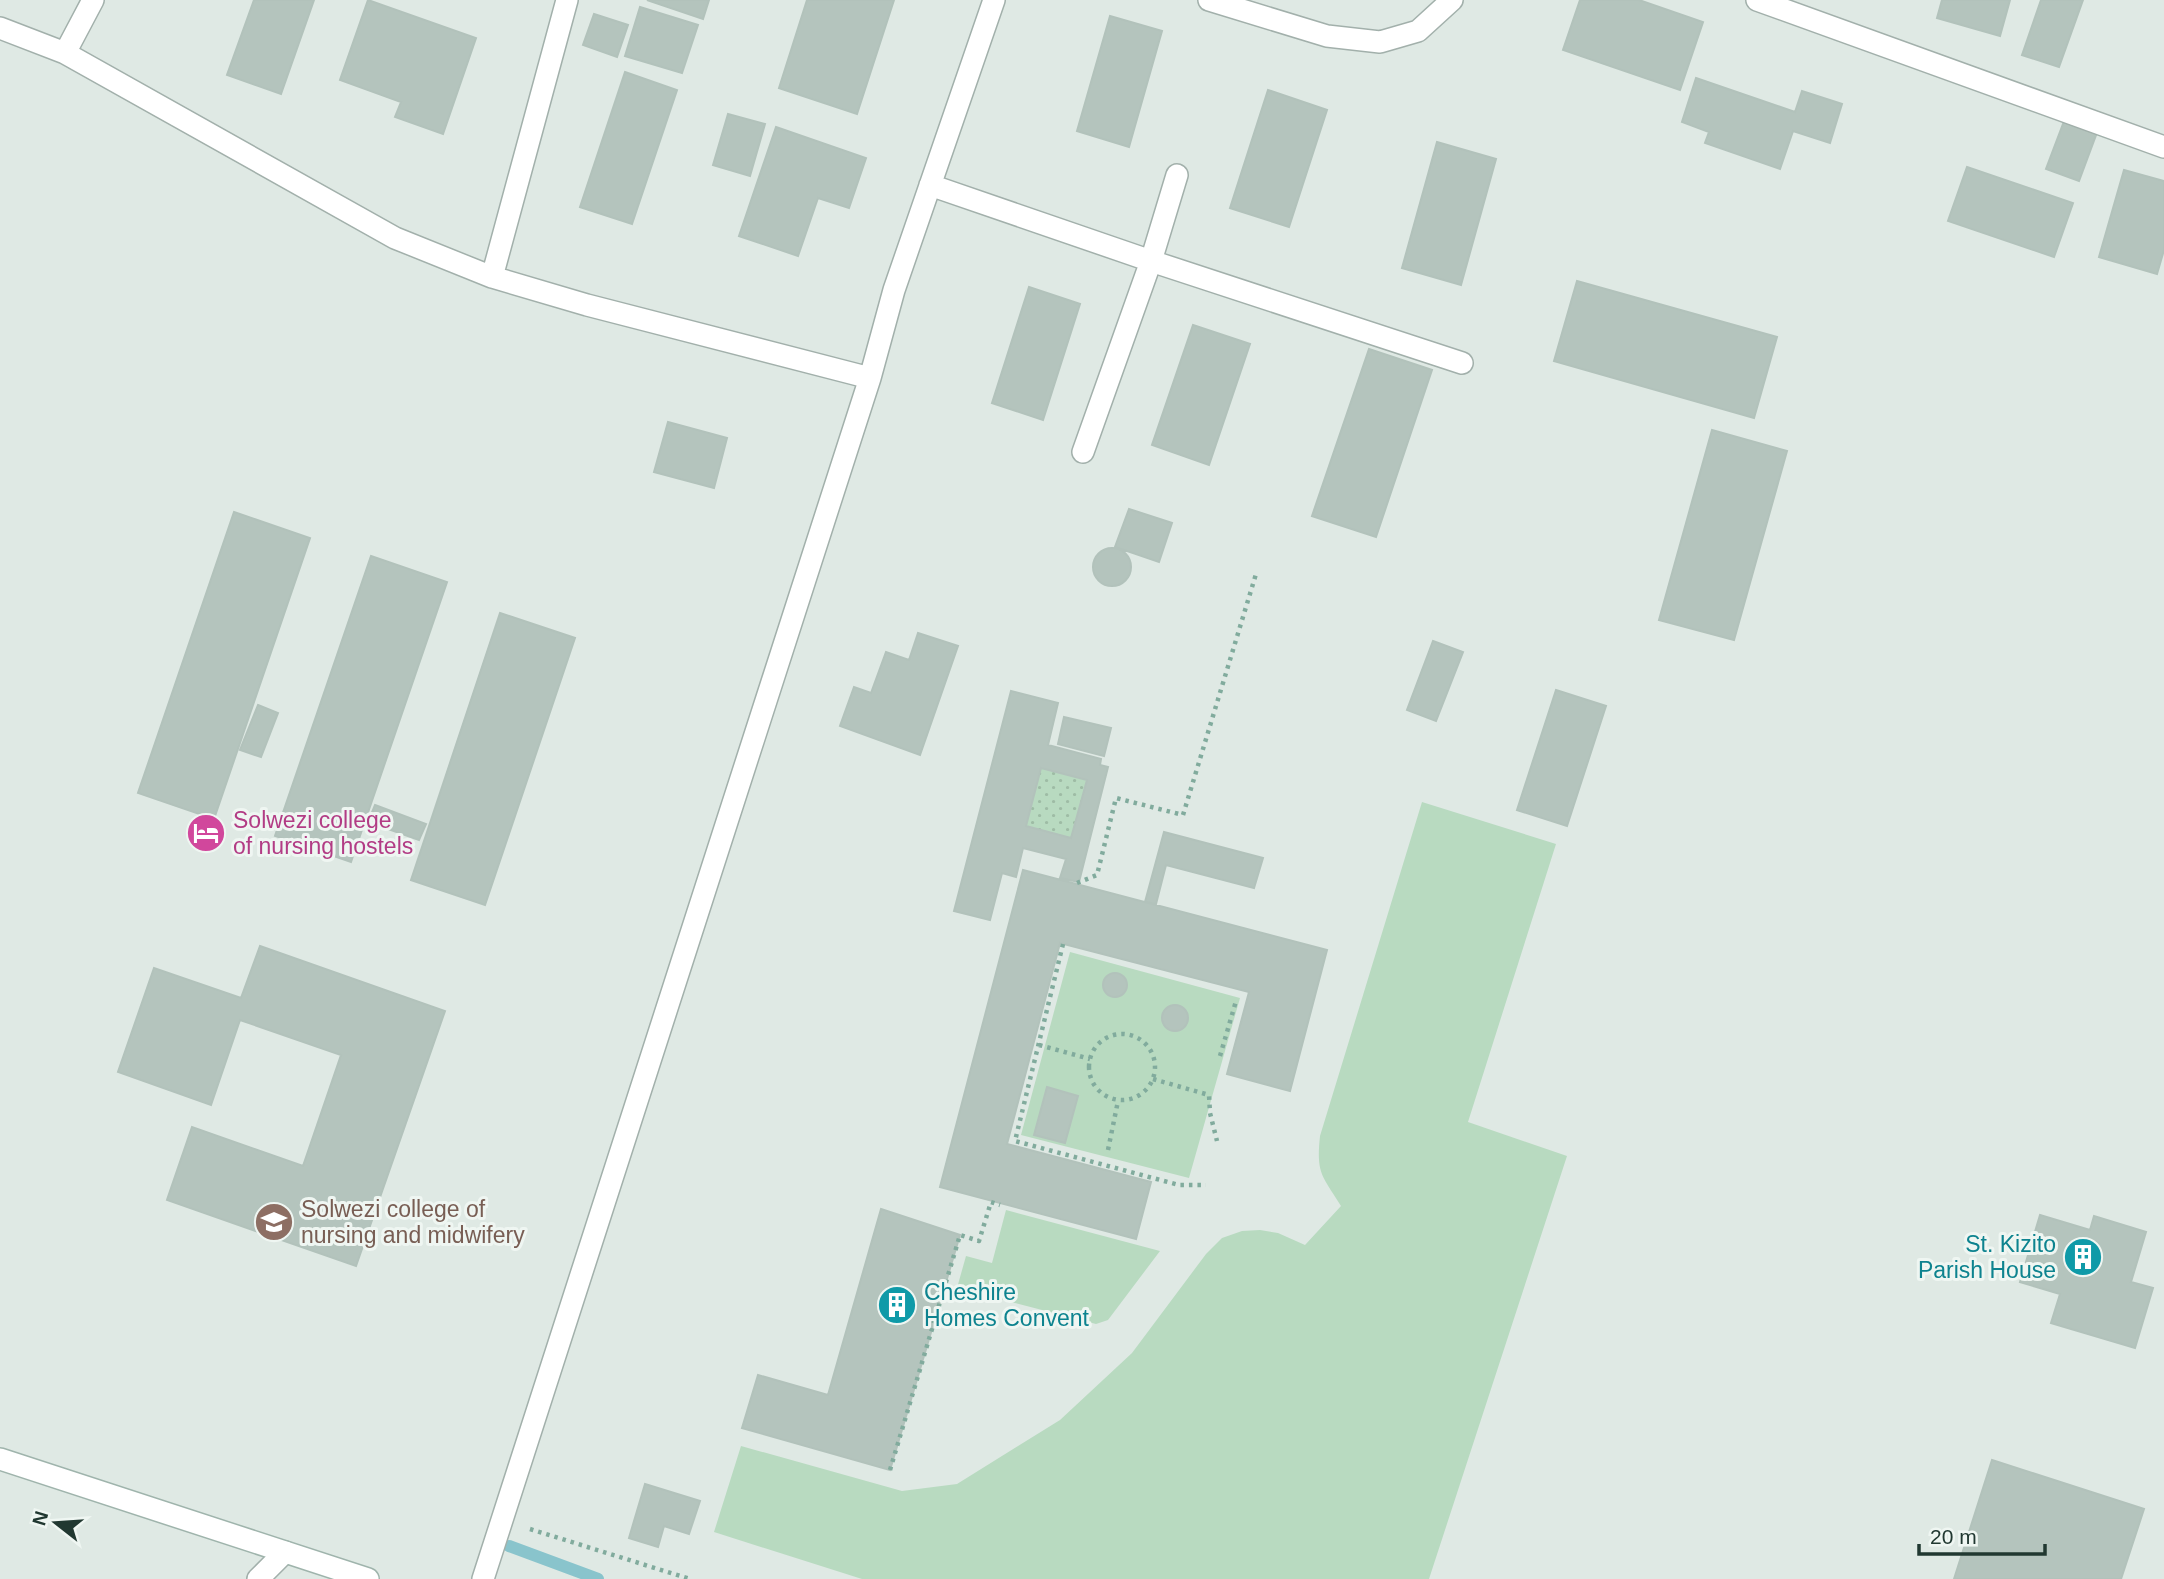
<svg xmlns="http://www.w3.org/2000/svg" width="2164" height="1579" font-family="Arial,sans-serif">
<defs>
<pattern id="grass-dots" width="8" height="8" patternUnits="userSpaceOnUse" patternTransform="scale(1.75)"><rect width="8" height="8" fill="#b8dac0"/><path d="M2 2h.1M6 6h.1" fill="none" stroke="#9ebca5" stroke-width="1.8" stroke-linecap="round"/></pattern>
</defs>
<rect width="100%" height="100%" fill="#dfe9e4"/>
<path fill="url(#grass-dots)" d="M1041 768 1087 780 1071 838 1026 826Z"/>
<path fill="#b8dac0" fill-rule="evenodd" d="M1422 802 1556 844 1468 1122 1567 1156 1429 1579H862L714 1532 741 1446 902 1491 957 1484 1060 1420 1132 1353 1206 1254 1222 1238 1242 1231 1260 1230 1278 1233 1305 1245 1341 1206C1322 1175 1316 1174 1320 1136Z
M1070 952 1240 998 1189 1178 1021 1135ZM1175 1005 1183 1008 1188 1018 1181 1029 1173 1030 1165 1026 1163 1018 1165 1009ZM1047 1087 1065 1143 1034 1135Z
M1006 1210 1160 1251 1108 1320 1096 1324 957 1288 966 1256 992 1263Z"/>
<g fill="none" stroke-linecap="round" stroke-linejoin="round">
<path stroke="#89c4cc" stroke-width="12" d="M509 1546 598 1579"/>
</g>
<path fill="#b4c4bd" stroke="#b2c2bb" stroke-width="2" fill-rule="evenodd" d="M254 0H314L281 94 227 75Z
M368 0 476 38 443 134 395 117 401 102 340 80Z
M647 0H709L703 19Z
M807 0H894L857 114 779 88Z
M1580 0H1639L1703 22 1680 90 1563 50Z
M1942 0H2010L2000 36 1937 18Z
M2041 0H2083L2059 67 2022 55Z
M640 7 698 25 682 73 625 56Z
M594 14 628 25 617 57 583 45Z
M1110 16 1162 31 1129 147 1077 131Z
M625 72 677 90 632 224 580 207Z
M1696 78 1795 112 1802 91 1842 104 1830 143 1793 131 1780 169 1705 143 1709 132 1682 122Z
M1268 90 1327 110 1289 227 1230 208Z
M728 114 765 124 750 176 713 165Z
M2066 116 2099 127 2079 181 2046 169Z
M776 127 866 158 849 208 818 198 798 256 739 236Z
M1437 142 1496 159 1461 285 1402 268Z
M1967 167 2073 203 2054 257 1948 221Z
M2124 170 2164 181V250L2157 274 2099 257Z
M1577 281 1777 337 1754 418 1554 361Z
M1029 287 1080 304 1043 420 992 403Z
M1193 325 1250 344 1209 465 1152 445Z
M1369 349 1432 370 1376 537 1312 516Z
M668 422 727 438 714 488 654 472Z
M1712 430 1787 451 1734 640 1659 620Z
M1129 509 1172 523 1159 562 1115 547Z
M234 512 310 538 214 819 138 793Z
M1093 567a19 19 0 1 1 38 0a19 19 0 1 1-38 0Z
M371 556 447 582 351 862 275 836Z
M500 613 575 638 485 905 411 880Z
M918 633 958 646 920 755 840 726 854 687 871 693 886 652 909 660Z
M1433 641 1463 652 1436 721 1407 710Z
M1556 690 1606 706 1567 826 1517 810Z
M1011 691 1058 703 1048 745 1101 759 1100 765 1108 767 1079 882 1060 878 1066 859 1023 848 1016 877 1002 873 990 920 954 911ZM1041 768 1087 780 1071 838 1026 826Z
M258 705 278 713 261 757 240 750Z
M1064 717 1111 728 1104 756 1058 744Z
M375 805 426 824 419 840 368 822Z
M1164 832 1263 858 1254 888 1166 865 1156 904 1145 902Z
M1023 870 1327 950 1290 1091 1227 1074 1249 992 1060 943 1007 1144 1151 1182 1136 1239 940 1187Z
M260 946 445 1011 356 1266 167 1200 192 1127 303 1166 341 1055 240 1020 211 1105 118 1072 154 968 241 998Z
M1103 985a12 12 0 1 1 24 0a12 12 0 1 1-24 0Z
M1162 1018a13 13 0 1 1 26 0a13 13 0 1 1-26 0Z
M1047 1087 1078 1096 1065 1143 1034 1135Z
M881 1209 960 1235 890 1470 742 1428 758 1375 828 1395Z
M2040 1215 2090 1230 2094 1216 2146 1232 2131 1282 2153 1288 2135 1348 2051 1323 2060 1294 2020 1282Z
M1992 1460 2144 1509 2121 1579H1954Z
M645 1484 700 1501 689 1534 664 1526 658 1547 629 1538Z"/>
<g fill="none" stroke-linecap="round" stroke-linejoin="round">
<g stroke="#a2b0ab" stroke-width="24">
<path id="street" d="M1209 0 1327 36 1380 42 1418 31 1452 0
M1757 0 2164 147
M0 28 65 53 395 238 492 277 587 305 870 378
M65 53 93 0
M930 185 1151 261 1462 363
M492 277 567 0
M1083 452 1151 261 1177 175
M258 1579 285 1552
M483 1579 870 378 894 290 994 0"/>
</g>
<g stroke="#9fb4ac" stroke-width="24">
<path id="secondary" d="M0 1459 368 1579"/>
</g>
<path stroke="#81ab9d" stroke-width="4.5" stroke-dasharray="3.5 5" stroke-linecap="butt" d="M1077 883 1097 875 1116 798 1183 815 1256 574
M1063 944 1015 1141 1179 1185H1206
M1089 1067a33 33 0 1 1 66 0a33 33 0 1 1-66 0Z
M1039 1045 1090 1059
M1220 1056 1236 1001
M1153 1079 1209 1095 1210 1113 1217 1141
M1108 1150 1118 1101
M890 1470 960 1235 979 1241 991 1202 1000 1205
M530 1529 690 1579"/>
<use href="#street" stroke="#fff" stroke-width="21"/>
<use href="#secondary" stroke="#fff" stroke-width="21"/>
</g>
<defs>
<g id="hotel-disc" transform="scale(2.0125)"><circle r="9.5" fill="#d1479c" stroke="#eff6f2"/><path d="M-6-4.5h1.5V1H6V5H4.5V3h-9V5H-6ZM-4 0a1.8 1.8 0 1 1 3.6 0ZM.5 0V-2.5h3Q6-2.5 6 0Z" fill="#fff"/></g>
<g id="university-disc" transform="scale(2.0125)"><circle r="9.5" fill="#8d6e63" stroke="#eff6f2"/><path d="M0-5L7-2L0 1L-7-2ZM-4 1L0 2.5L4 1V4Q0 6-4 4Z" fill="#fff"/></g>
<g id="building-disc" transform="scale(2.0125)"><circle r="9.5" fill="#0f9aa8" stroke="#eff6f2"/><path d="M-4-6H4V6H1V3H-1V6H-4ZM-2.5-4.3h1.7v1.8h-1.7ZM.8-4.3h1.7v1.8H.8ZM-2.5-1h1.7V.8h-1.7ZM.8-1h1.7V.8H.8Z" fill="#fff"/></g>
</defs>
<g fill-rule="evenodd">
<use href="#hotel-disc" x="206" y="833"/>
<use href="#university-disc" x="274" y="1222"/>
<use href="#building-disc" x="2083" y="1257"/>
<use href="#building-disc" x="897" y="1305"/>
</g>
<g text-anchor="middle" stroke-width="6" stroke-linejoin="round" paint-order="stroke">
<g font-size="23" fill="#b23c85" stroke="#eff6f2" text-anchor="start">
<text x="233" y="828">Solwezi college<tspan x="233" dy="26">of nursing hostels</tspan></text>
</g>
<g font-size="23" fill="#785e54" stroke="#eff6f2" text-anchor="start">
<text x="301" y="1217">Solwezi college of<tspan x="301" dy="26">nursing and midwifery</tspan></text>
</g>
<g font-size="23" fill="#0d838f" stroke="#eff6f2" text-anchor="end">
<text x="2056" y="1252">St. Kizito<tspan x="2056" dy="26">Parish House</tspan></text>
<text x="924" y="1300" text-anchor="start">Cheshire<tspan x="924" dy="26">Homes Convent</tspan></text>
</g>
</g>
<g transform="translate(56 1523) rotate(287)" stroke="#eff6f2" stroke-width="5" paint-order="stroke">
<path d="M0-5L12 26L0 18L-12 26Z" fill="#213831"/>
<text y="-10" font-size="19" font-weight="bold" text-anchor="middle" fill="#213831">N</text>
</g>
<path d="M1919 1544v10h126v-10" fill="none" stroke="#213831" stroke-width="3.5"/>
<text x="1930" y="1544" font-size="21" fill="#213831" stroke="#eff6f2" stroke-width="5" paint-order="stroke">20 m</text>
</svg>
